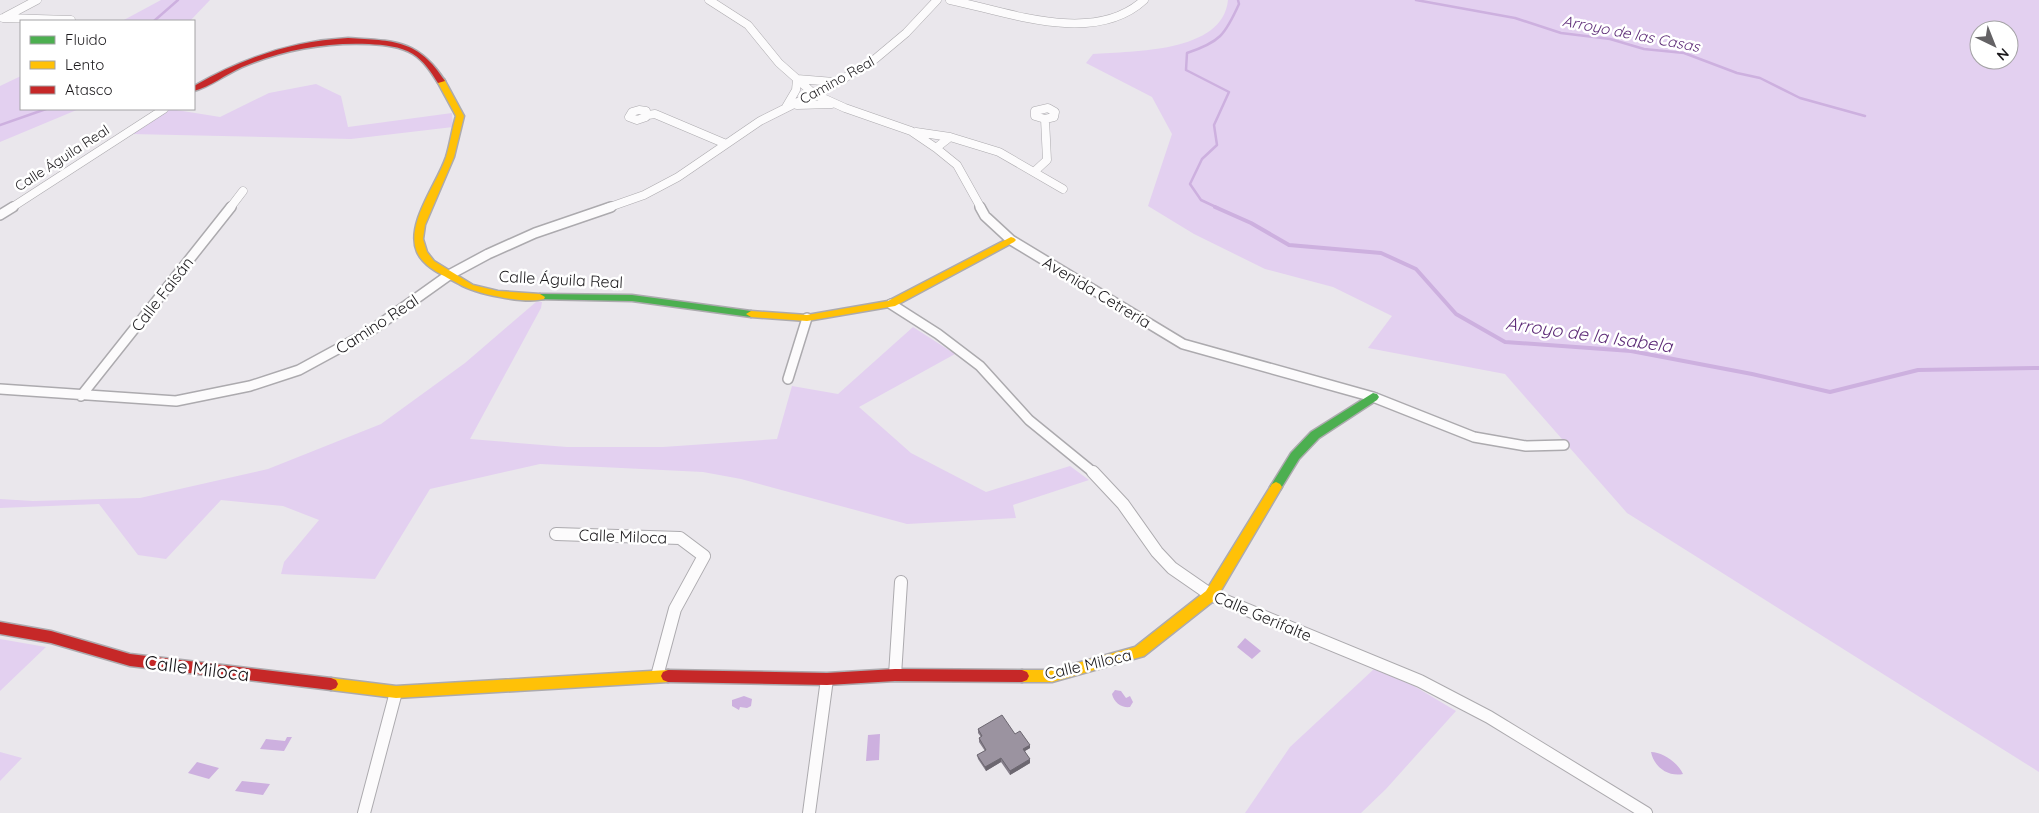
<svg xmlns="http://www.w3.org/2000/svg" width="2039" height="813" font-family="Quicksand,sans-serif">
<rect width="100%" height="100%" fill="#eae7ec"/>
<path fill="#e3d0f0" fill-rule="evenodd" d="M161 0H210L190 21H122Z
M1228 0H2039V772L1627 513 1505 374 1368 348 1392 316 1333 287 1265 269 1194 234 1148 206 1172 134 1152 97 1086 63 1093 54C1133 51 1223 53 1228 0ZM1979 30H2009V60H1979Z
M21 76V109H79L0 142V86Z
M316 84 341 96 348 127 452 113 453 127 351 139 131 134 170 109 220 117 269 93Z
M536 302H542L541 308 470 439 567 447H663L777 439 792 386 838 394 913 327 955 354 859 407 911 453 986 492 1070 466 1089 480 1013 505 1016 518 907 524 741 479 703 472 540 464 430 489 375 579 281 574 284 562 319 520 283 506 221 500 166 559 138 555 99 504 0 508V499L33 501 140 498 268 469 381 424 465 363Z
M0 639 46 647 0 691Z
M1374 669 1414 686 1456 711 1386 789 1361 813H1245L1290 747Z
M0 752 22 758 0 781Z"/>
<path fill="#cdb0df" d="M1245 638 1261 651 1252 659 1237 647Z
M1115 690 1121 691 1126 698 1130 696 1133 702 1130 707C1122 708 1114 703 1112 694Z
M744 696 752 699 751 706 747 708 740 707 739 710 732 706V700Z
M880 734 879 760 866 761 868 735Z
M287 737H292L284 751 260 749 266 739 285 741Z
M1651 752C1663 752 1678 763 1683 774 1668 777 1654 767 1651 752Z
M197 762 219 768 209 779 188 773Z
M242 781 270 784 263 795 235 791Z"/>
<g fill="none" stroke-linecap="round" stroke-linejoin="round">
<path stroke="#cdb0df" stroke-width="2.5" d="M1416 0 1515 18 1561 33 1610 39 1644 49 1684 53 1737 73 1760 78 1800 98 1865 116
M154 21 178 0
M0 125 46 109
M1218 208 1201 200 1190 184 1202 159 1217 145 1214 125 1229 92 1186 70 1187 53C1220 42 1225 35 1239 4L1238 0"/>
<path stroke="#cdb0df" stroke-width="4" d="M1215 207 1251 223 1289 245 1381 253 1416 269 1456 314 1505 342 1631 351 1752 374 1830 392 1918 370 2039 368"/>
<g stroke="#acaaae" stroke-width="9">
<path id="street-far2" d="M709 0 748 25 779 63 814 94 845 108 911 131 936 148 957 165 981 208
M950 0C1008 12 1094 46 1144 0
M5 17 37 0
M3 18 71 20
M797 105 832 104
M786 107 796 90 797 79 834 82
M1048 108 1055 112 1054 117 1045 119 1035 116V111Z
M639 110 646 111V117L637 120 629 117 632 112Z
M648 115 655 114 726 144
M916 132 950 137 936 148
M950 137 999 152 1063 189
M1035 171 1047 160 1045 119
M11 208 164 109
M230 208 243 191
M607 208 644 195 678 177 760 121 838 82 875 59 906 33 937 0"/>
</g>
<g stroke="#acaaae" stroke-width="12">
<path id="street-far1" d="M980 207 985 216 1011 240 1183 344 1373 397 1474 437 1526 446 1564 445
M0 215 13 207
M891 304 938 334 980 366 1029 420 1094 473
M788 379 807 318
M0 389 176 401 250 386 299 370 369 332 449 275 488 254 535 233 611 207
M81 396 231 207"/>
</g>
<g stroke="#acaaae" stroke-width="14">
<path id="street" d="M1093 472 1123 504 1157 552 1172 568 1211 595 1420 681 1489 717 1646 813
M556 534 680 538 704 556 675 609 657 676
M895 675 901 582
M364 813 396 692
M809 813 827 679"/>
</g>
<g stroke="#acaaae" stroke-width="3">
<path id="fast" d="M540 294 632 295 751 311 756 314 751 317 632 301 536 299 535 297Z
M1373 393 1377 394 1379 397 1377 400 1319 438 1299 459 1280 490H1272L1270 487 1291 453 1311 432Z"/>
</g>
<g stroke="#acaaae" stroke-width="3">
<path id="slow" d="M438 79H444L464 116 454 157 425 225 423 239 427 252 434 261 473 285 498 291 540 294 545 297 544 299C525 304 475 294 459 284 445 276 424 268 417 252 405 224 437 184 446 157 450 144 452 129 456 116L437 81Z
M1011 237 1014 238 1016 240 1014 242 895 306 807 321 751 317 746 314 751 311 807 315 888 301Z
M1276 482 1280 484 1282 487 1216 599 1144 656 1052 682H1022L1017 680 1015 676 1017 672 1022 670H1052L1135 647 1206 591 1272 484Z
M668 670 673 672 675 676 673 680 668 682 396 698 331 690 326 688 324 684 326 680 331 678 396 686Z"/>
</g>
<g stroke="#acaaae" stroke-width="3">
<path id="jam" d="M348 38C394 41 418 39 445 81L438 83C431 72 424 61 413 54 400 46 384 45 369 44 324 42 283 50 242 67 226 74 210 87 194 91V86C243 58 292 41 348 38Z
M0 622 51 631 130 654 331 678 336 680 338 684 336 688 331 690 130 666 51 643 0 634Z
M895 669 1022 670 1027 672 1029 676 1027 680 1022 682 895 681 827 685 668 682 663 680 661 676 663 672 668 670 827 673Z"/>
</g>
<use href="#street-far2" stroke="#fcfbfc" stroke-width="8"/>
<use href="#street-far1" stroke="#fcfbfc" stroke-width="9"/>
<use href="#street" stroke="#fcfbfc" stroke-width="12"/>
<use href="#fast" fill="#4caf50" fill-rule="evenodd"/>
<use href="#slow" fill="#ffc107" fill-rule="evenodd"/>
<use href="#jam" fill="#c62828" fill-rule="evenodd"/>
</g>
<path fill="#857e8a" d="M978 729 1015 734 1030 748 1025 751 1030 763 1010 775 1001 762 986 771 978 759 977 755 985 751 979 742V738L981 737 978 733Z"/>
<path fill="#6c6770" d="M1030 745V748L1023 752V749Z
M1001 758V762L986 771 985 767Z
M1030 759V763L1010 775V771Z"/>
<path fill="#9b93a0" stroke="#6c6770" d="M1002 715 1015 734 1020 731 1030 745 1023 749 1030 759 1010 771 1001 758 985 767 977 755 986 750 979 738 982 736 978 729Z"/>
<g text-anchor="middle" stroke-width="5" stroke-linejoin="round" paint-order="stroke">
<g font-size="14" fill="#1c1a1d" stroke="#fff">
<text transform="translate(837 80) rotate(-29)" y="5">Camino Real</text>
<text transform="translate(62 158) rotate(-33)" y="5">Calle Águila Real</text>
</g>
<g font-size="15" font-style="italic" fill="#5d2b77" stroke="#fff">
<text transform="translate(1631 34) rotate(11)" y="5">Arroyo de las Casas</text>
</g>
<g font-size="16" fill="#1c1a1d" stroke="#fff">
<text transform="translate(561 279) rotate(3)" y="6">Calle Águila Real</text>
<text transform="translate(1097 292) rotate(31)" y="6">Avenida Cetrería</text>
<text transform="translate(162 294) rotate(-52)" y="6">Calle Faisán</text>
<text transform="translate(377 324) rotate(-33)" y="6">Camino Real</text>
<text transform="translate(623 536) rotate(2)" y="6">Calle Miloca</text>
<text transform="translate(1263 616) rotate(23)" y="6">Calle Gerifalte</text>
<text transform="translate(1088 664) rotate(-13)" y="6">Calle Miloca</text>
</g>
<g font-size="18" font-style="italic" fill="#5d2b77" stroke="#fff">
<text transform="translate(1589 335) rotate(8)" y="6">Arroyo de la Isabela</text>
</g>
<g font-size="19" fill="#1c1a1d" stroke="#fff">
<text transform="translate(197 668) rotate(7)" y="7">Calle Miloca</text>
</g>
</g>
<rect x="20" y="20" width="175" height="90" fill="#ffffff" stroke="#a4a3a5"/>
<rect x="30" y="36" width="25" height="8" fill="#4caf50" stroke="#a4a3a5"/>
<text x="65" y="45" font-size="15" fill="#1c1a1d">Fluido</text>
<rect x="30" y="61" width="25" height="8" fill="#ffc107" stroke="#a4a3a5"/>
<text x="65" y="70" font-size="15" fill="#1c1a1d">Lento</text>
<rect x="30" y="86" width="25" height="8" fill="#c62828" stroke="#a4a3a5"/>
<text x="65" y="95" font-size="15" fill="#1c1a1d">Atasco</text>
<g transform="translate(1994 45) rotate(137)"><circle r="24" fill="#ffffff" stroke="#a4a3a5"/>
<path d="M0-4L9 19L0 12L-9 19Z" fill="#646265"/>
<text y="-8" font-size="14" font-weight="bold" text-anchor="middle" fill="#1c1a1d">N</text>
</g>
</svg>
